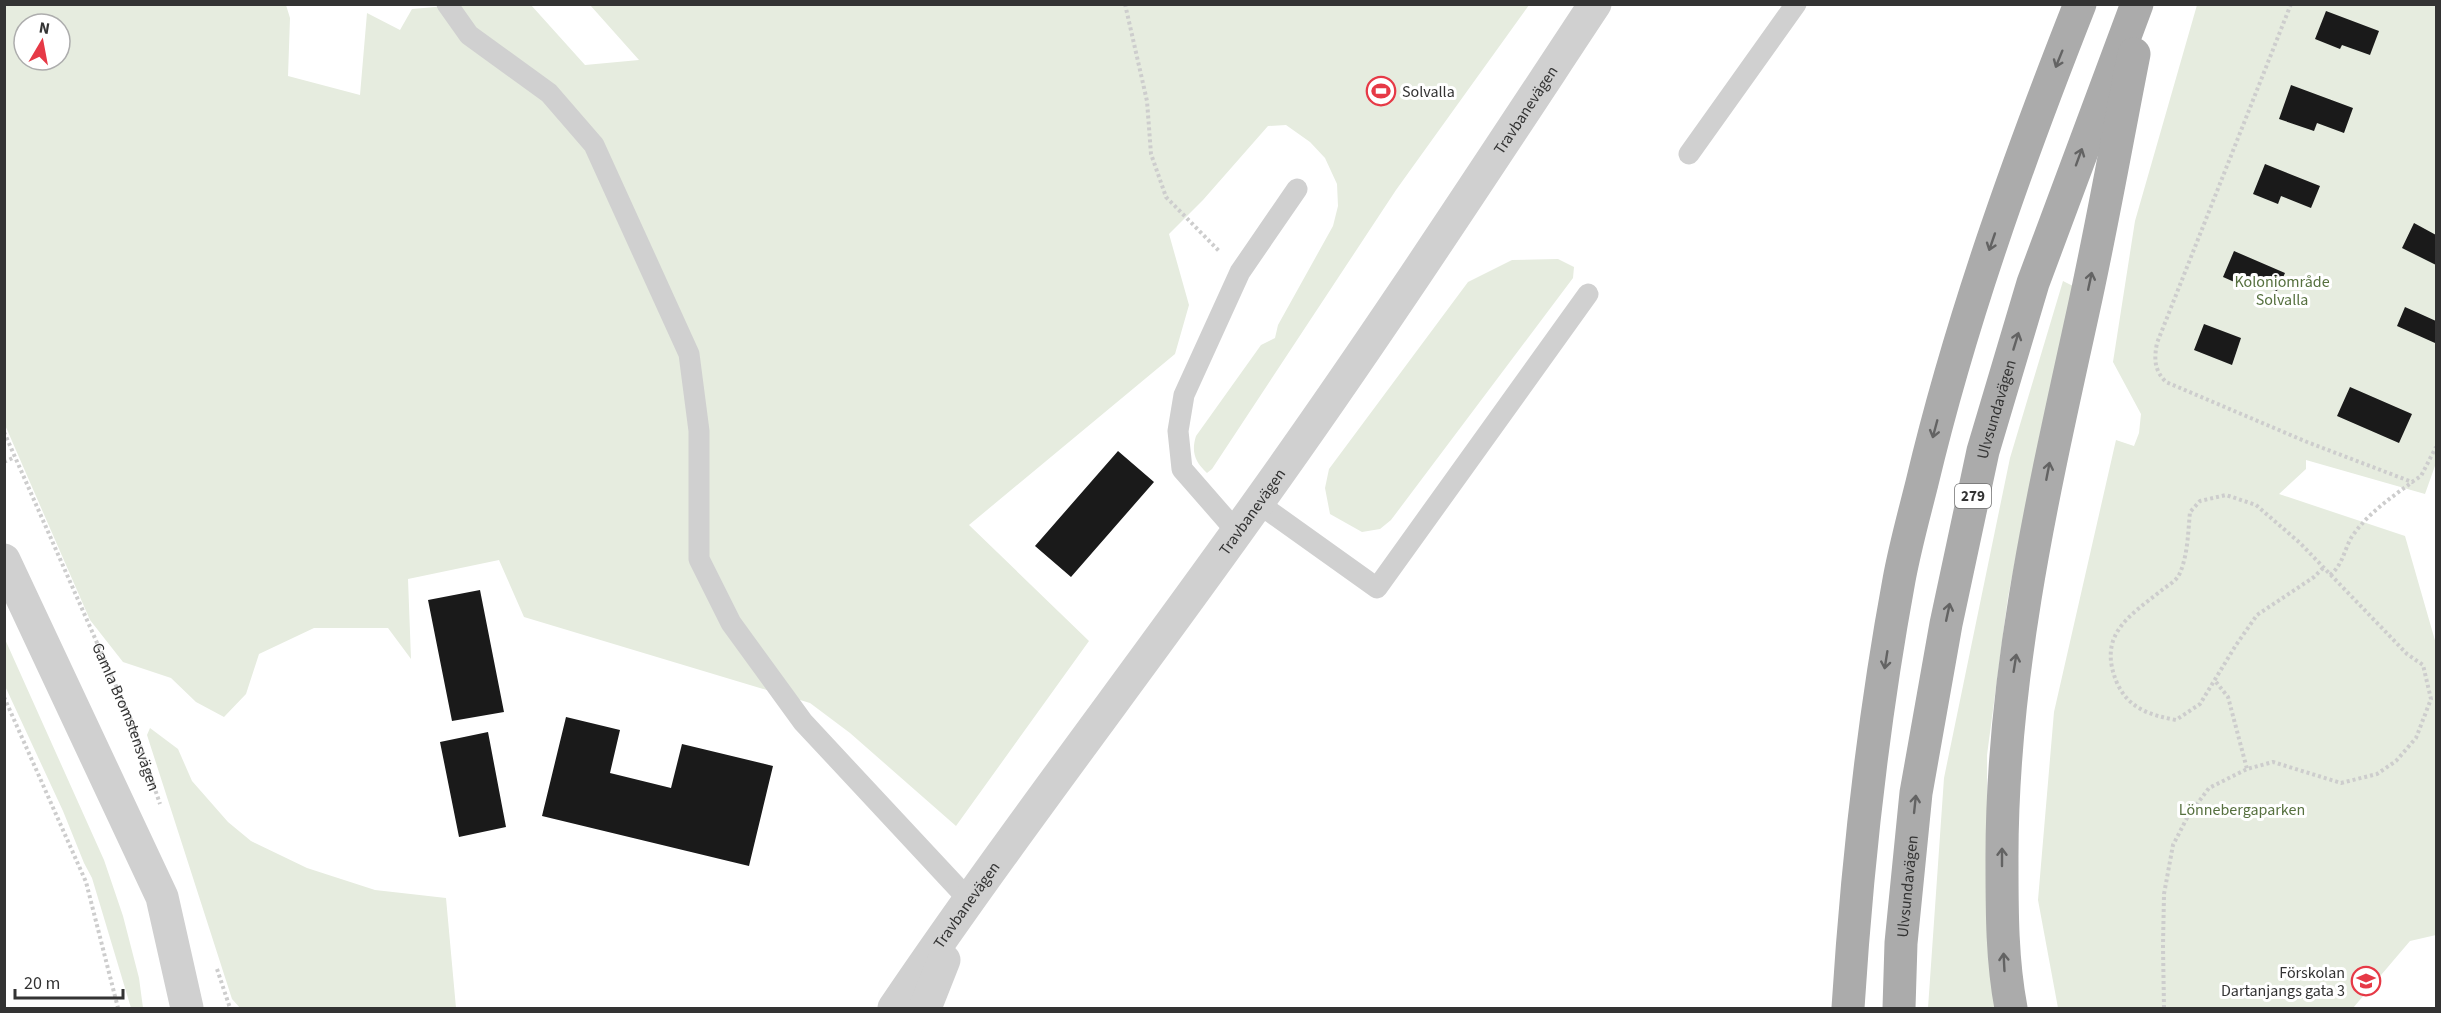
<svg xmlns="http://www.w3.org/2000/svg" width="2441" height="1013" font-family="'Source Sans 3',sans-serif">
<rect width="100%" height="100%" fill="#fff"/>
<path fill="#e6ecdf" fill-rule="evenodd" d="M470 4 531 5 585 65 639 60 590 5H1529L1396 190 1212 469 1207 473C1195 462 1191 452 1196 436L1261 345 1275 338 1278 325 1333 226 1338 206 1337 184 1325 158 1310 142 1286 125 1268 126 1203 200 1169 234 1189 305 1175 354 969 525 1089 641 956 826 850 733 810 703 524 617 499 560 408 579 411 659 388 628H314L259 654 246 694 224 717 196 702 171 678 123 662 90 620 5 425 4 5H286L290 18 288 76 360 95 367 13 400 30 412 9ZM24 24H60V60H24Z
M2197 5H2436V463L2425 494 2306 460V469L2279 494 2405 536 2436 644V935L2410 941 2353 1008H2058L2038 900 2054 712 2116 440 2134 446 2139 433 2141 414 2113 362 2135 221Z
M1558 259 1574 267 1573 278 1391 520 1380 529 1362 532 1330 514 1325 488 1329 469 1468 282 1512 260Z
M2063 281 2077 288 2041 429 2008 597 1987 755V893L1998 1008H1928L1944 778 2010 458Z
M4 637 104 860 123 916 139 978 143 1008H131L92 878 84 863 63 811 5 686Z
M150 728 178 749 192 781 228 822 251 841 307 868 375 890 446 898 456 1008H240L232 999 147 735Z"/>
<path fill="#1a1a1a" d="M2326 11 2379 31 2370 55 2342 45 2340 49 2315 39Z
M2291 85 2353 108 2344 133 2317 123 2314 131 2279 119Z
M2265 164 2320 186 2311 208 2281 196 2278 204 2253 194Z
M2414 223 2436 235V265L2402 248Z
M2234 251 2285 273 2277 291 2251 281 2248 288 2223 277Z
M2405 307 2436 321 2435 343 2397 326Z
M2204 324 2241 338 2232 365 2194 350Z
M2350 387 2412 414 2399 443 2337 416Z
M1118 451 1154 482 1071 577 1035 546Z
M480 590 504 712 452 721 428 600Z
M566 717 620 730 610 773 671 788 682 744 773 766 749 866 542 816Z
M488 732 506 827 459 837 440 742Z"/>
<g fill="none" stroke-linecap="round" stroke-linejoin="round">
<g stroke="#cdcdcd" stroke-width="4" stroke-dasharray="3 3" stroke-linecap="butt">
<path d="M1125 4 1147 101 1151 154 1166 197 1220 252"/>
<path d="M2291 4 2157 343C2154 359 2154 370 2166 382L2307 442 2412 482 2421 476 2436 447"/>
<path id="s1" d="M4 432 132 722 160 804"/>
<path d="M4 462 15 457"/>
<path d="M2330 575C2342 566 2344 551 2351 538 2366 515 2389 499 2411 483"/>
<path d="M2216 682 2228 697 2247 769"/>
<path d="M4 697 86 882 118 1008"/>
<path d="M217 969 230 1008"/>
<path d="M2164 1008 2163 946 2164 894 2173 845 2188 816 2209 788 2247 769 2273 762 2341 783 2377 774 2396 761 2416 738 2431 699 2423 665 2407 654 2300 543 2256 505 2226 495 2200 501 2190 512C2188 532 2188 556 2179 575 2176 581 2167 586 2162 590 2128 617 2097 635 2117 683 2129 709 2150 715 2176 720L2200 704 2236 645 2257 615 2314 577 2323 568"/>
</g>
<path stroke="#d0d0d0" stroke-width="21" d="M447 4 469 35 549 93 594 145 689 354 699 431V559L731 623 803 722 968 899
M1689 154 1796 4
M1258 503 1377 588 1588 294
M1237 532 1182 469 1178 431 1184 395 1240 272 1297 189"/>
<path stroke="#d0d0d0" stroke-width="33" d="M4 560 162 897 187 1008"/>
<g stroke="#d0d0d0" stroke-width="33">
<path id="s2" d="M894 1008C1010 837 1137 673 1257 504 1374 341 1484 172 1595 4"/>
<path d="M925 1008 944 960"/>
</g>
<g stroke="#ababab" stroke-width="33">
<path d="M1848 1008C1857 865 1873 721 1899 580 1905 547 1914 515 1922 483 1961 319 2018 161 2080 4"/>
<path id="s3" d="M1899 1008 1901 943 1916 793 1946 624 1983 451 2033 283 2137 4"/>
<path d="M2011 1008C2002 961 2002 912 2002 863 2001 676 2043 494 2083 312 2102 226 2117 140 2134 54"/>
</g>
</g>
<defs><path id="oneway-shaft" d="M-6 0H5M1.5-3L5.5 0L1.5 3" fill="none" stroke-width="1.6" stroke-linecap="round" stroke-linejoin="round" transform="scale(1.5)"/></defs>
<g stroke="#636363">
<use href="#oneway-shaft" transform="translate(2059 59) rotate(112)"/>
<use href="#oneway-shaft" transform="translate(2079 157) rotate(-70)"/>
<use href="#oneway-shaft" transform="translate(1992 242) rotate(109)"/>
<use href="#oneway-shaft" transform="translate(2090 281) rotate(-78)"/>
<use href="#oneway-shaft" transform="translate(2016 341) rotate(-73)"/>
<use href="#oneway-shaft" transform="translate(1935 429) rotate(105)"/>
<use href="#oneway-shaft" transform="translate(2048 471) rotate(-79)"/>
<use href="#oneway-shaft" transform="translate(1948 612) rotate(-78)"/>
<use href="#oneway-shaft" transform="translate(1886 660) rotate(99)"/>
<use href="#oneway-shaft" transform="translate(2015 663) rotate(-81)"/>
<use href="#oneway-shaft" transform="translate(1915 804) rotate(-84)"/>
<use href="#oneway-shaft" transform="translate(2002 857) rotate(-90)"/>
<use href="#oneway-shaft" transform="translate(2004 962) rotate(-93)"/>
</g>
<defs>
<g id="stadium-ring" transform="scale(1.5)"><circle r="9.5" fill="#fff" stroke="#e63946" stroke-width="1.5"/><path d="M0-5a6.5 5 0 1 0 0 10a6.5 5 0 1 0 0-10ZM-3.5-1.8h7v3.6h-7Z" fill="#e63946"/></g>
<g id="school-ring" transform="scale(1.5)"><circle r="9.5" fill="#fff" stroke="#e63946" stroke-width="1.5"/><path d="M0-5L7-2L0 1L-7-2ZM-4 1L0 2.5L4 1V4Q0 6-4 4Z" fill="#e63946"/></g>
</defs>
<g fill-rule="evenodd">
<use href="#stadium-ring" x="1381" y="91"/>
<use href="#school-ring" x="2366" y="981"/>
</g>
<g text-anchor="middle" stroke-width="6" stroke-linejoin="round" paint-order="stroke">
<rect fill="#fff" stroke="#707070" stroke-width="1.5" x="1955" y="484" width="36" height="24" rx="4.5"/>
<g font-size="15" font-weight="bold" fill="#333">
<text x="1973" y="501">279</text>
</g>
<g font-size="16" fill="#333" stroke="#fff" text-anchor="start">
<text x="1402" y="97">Solvalla</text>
<text x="2345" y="978" text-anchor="end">Förskolan<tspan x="2345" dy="18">Dartanjangs gata 3</tspan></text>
</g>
<g font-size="16" fill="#333" stroke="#fff">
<text dy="6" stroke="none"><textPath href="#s2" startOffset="1098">Travbanevägen</textPath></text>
<text dy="6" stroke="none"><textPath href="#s3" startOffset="608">Ulvsundavägen</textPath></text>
<text dy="6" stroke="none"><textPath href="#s2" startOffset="612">Travbanevägen</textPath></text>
<text dy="6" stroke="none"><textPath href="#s1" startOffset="310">Gamla Bromstensvägen</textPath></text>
<text dy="6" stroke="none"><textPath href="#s3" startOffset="122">Ulvsundavägen</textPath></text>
<text dy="6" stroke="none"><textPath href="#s2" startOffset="126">Travbanevägen</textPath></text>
</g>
<g font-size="16" fill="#56703f" stroke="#fff">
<text x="2282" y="287">Koloniområde<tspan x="2282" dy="18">Solvalla</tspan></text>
<text x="2242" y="815">Lönnebergaparken</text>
</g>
</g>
<rect width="2441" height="1013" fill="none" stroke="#333333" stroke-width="12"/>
<g transform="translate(42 42) rotate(10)"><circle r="28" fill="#ffffff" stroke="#adadad" stroke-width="1.5"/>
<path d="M0-4.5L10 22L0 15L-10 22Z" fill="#e63946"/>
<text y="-9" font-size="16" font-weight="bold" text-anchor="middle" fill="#333333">N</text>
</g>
<path d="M15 989v9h108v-9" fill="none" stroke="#333333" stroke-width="3"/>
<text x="24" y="989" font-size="18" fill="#333333" stroke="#ffffff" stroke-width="4.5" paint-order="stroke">20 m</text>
</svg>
